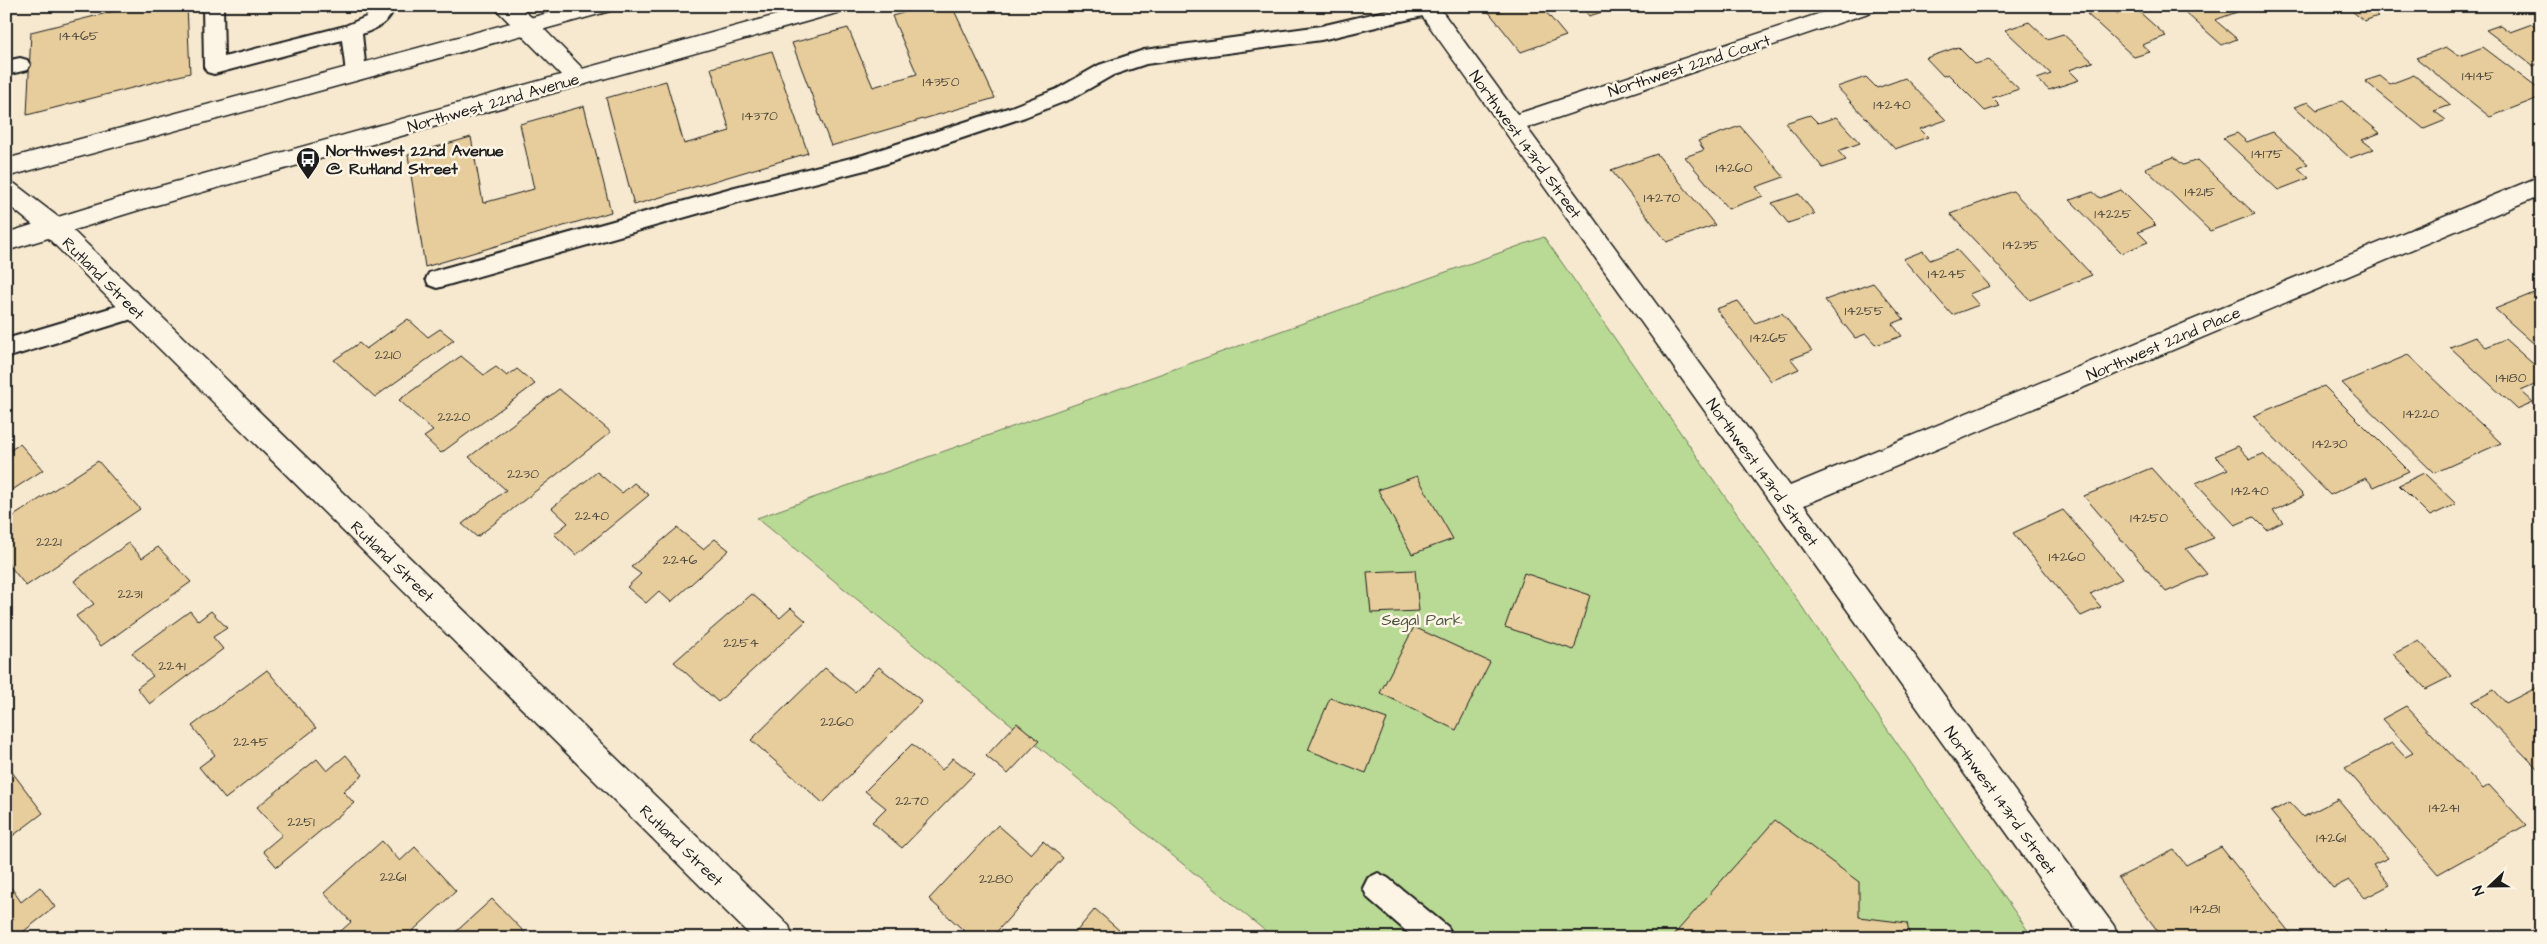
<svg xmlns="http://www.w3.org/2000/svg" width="2547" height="944" font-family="'Architects Daughter',sans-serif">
<rect width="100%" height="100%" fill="#f6e9cf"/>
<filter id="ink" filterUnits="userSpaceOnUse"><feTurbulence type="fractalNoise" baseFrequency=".02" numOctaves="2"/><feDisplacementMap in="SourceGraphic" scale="10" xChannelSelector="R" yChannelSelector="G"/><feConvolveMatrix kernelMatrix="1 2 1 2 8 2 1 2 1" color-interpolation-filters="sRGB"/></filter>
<g filter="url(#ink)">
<path fill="#b9da94" stroke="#6a7b58" d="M1544 237 2033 938H1274L757 518Z"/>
<path fill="#e7cd9c" stroke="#1c1c1c" d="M135 6H187L190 73 27 115 31 32Z
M927 6H952L995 98 831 146 792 43 848 28 873 87 917 74 892 16Z
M1484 6H1541L1566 36 1521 52Z
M1581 6H1621L1589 16Z
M2109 6 2118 14 2135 8 2166 36 2142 45 2150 52 2134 57 2087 14Z
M2178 6H2230L2237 12 2215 20 2237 39 2222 45Z
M2346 6H2367L2378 16 2364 21Z
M2029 22 2047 39 2063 34 2093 62 2069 70 2079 80 2049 90 2037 79 2051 74 2005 30Z
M2532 24 2541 30V63L2533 66 2486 30 2500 25 2510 32Z
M1958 47 1975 64 1989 60 2019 89 1992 98 2000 106 1985 111 1948 74 1943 76 1926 58Z
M2446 47 2459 56 2483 47 2541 91V97L2490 117 2416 58Z
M772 51 808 153 634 205 606 98 666 81 684 144 730 131 711 68Z
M2414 75 2451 105 2434 111 2446 120 2424 129 2365 81 2380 76 2390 84Z
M1866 77 1877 88 1905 78 1946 120 1920 129 1928 137 1895 149 1837 87Z
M2342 101 2380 133 2362 140 2374 149 2350 158 2294 107 2308 102 2317 110Z
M584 106 611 212 425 267 408 155 471 137 483 203 534 189 520 124Z
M1810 115 1818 123 1836 117 1860 143 1838 151 1846 160 1823 168 1785 123Z
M1740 126 1784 177 1756 187 1763 196 1728 209 1685 157 1704 150 1698 141Z
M2273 132 2308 164 2298 168 2309 178 2278 190 2223 138 2237 133 2247 142Z
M1657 154 1715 225 1667 242 1611 170Z
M2174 157 2183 165 2198 160 2255 214 2210 231 2145 168Z
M2121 190 2156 225 2138 232 2148 242 2122 253 2070 200 2093 192 2100 198Z
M2013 191 2092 275 2030 300 1950 214Z
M1799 194 1815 214 1788 223 1772 203Z
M1957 250 1990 286 1969 294 1979 305 1952 315 1903 259 1923 251 1930 260Z
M1873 283 1904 319 1892 324 1902 336 1876 345 1866 334 1855 338 1825 300Z
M2541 290V350L2495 309Z
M1738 301 1755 323 1782 313 1812 351 1791 359 1799 369 1771 381 1716 309Z
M408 319 428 337 440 329 454 340 375 397 334 360 359 343 366 349Z
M2475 337 2486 347 2505 339 2541 371V382L2521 391 2533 402 2517 409 2450 347Z
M2408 355 2501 443 2434 473 2342 383Z
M461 356 484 375 496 367 507 376 517 369 535 384 441 453 424 437 433 431 399 400Z
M2324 386 2409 471 2374 487 2366 478 2330 495 2253 416Z
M559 389 611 432 477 537 462 524 506 490 469 457Z
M20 444 43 470 6 494V453Z
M2238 446 2250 459 2263 454 2304 496 2273 511 2283 522 2267 530 2254 517 2235 525 2196 483 2228 469 2215 456Z
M98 461 140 509 26 586 6 561V521Z
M2151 468 2214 538 2186 549 2207 574 2166 592 2084 496Z
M597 472 622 493 634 483 649 495 576 555 554 534 568 523 552 508Z
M2424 473 2456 504 2430 516 2399 485Z
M1417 476 1453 539 1412 554 1378 490Z
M2063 510 2122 579 2090 594 2101 607 2081 616 2013 533Z
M677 528 703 549 715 539 729 550 671 602 659 591 646 603 627 587 641 574 631 567Z
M129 543 142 558 158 547 191 582 101 646 76 616 94 604 74 581Z
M1415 570 1419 611 1371 613 1367 572Z
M1524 573 1590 595 1574 650 1505 627Z
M752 594 780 618 791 608 806 621 718 702 674 662Z
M190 611 198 621 211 611 227 628 213 637 223 649 150 704 137 688 153 676 132 653Z
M1414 627 1490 662 1456 730 1380 693Z
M2419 641 2452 676 2426 689 2393 654Z
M879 667 922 701 823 803 751 740 825 668 855 692Z
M267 670 316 728 225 799 199 767 215 755 192 726Z
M2538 687 2541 690V772L2472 702 2494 690 2506 703Z
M1330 698 1387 719 1366 773 1308 750Z
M2406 706 2483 789 2489 785 2526 825 2438 874 2345 768 2392 743 2405 757 2413 753 2382 719Z
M1017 723 1039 741 1008 774 986 756Z
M912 744 942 770 953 758 974 774 902 848 872 822 886 808 865 791Z
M346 755 363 775 343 791 354 803 277 867 263 851 282 835 257 807 317 759 327 771Z
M6 764 43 813 6 841Z
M2338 799 2388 858 2373 865 2390 885 2365 898 2349 880 2333 888 2271 812 2289 802 2303 817Z
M1775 820 1859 882V917L1907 923 1910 938H1671Z
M998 825 1031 854 1043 841 1063 858 991 938H972L929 899Z
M382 841 400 861 415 847 456 891 405 938H333L351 922 324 893Z
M2221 847 2294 938H2163L2118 878 2174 850 2186 865Z
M6 880 21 902 40 887 55 907 15 938H6Z
M492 899 530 938H449Z
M1095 909 1128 938H1071Z"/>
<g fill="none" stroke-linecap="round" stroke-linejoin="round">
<g stroke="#1c1c1c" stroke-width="4">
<path id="service" d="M203 6H223L224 57 345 26 366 17 374 6H394C391 23 375 29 362 34L366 73 363 78 356 80 349 78 346 73 342 40 214 74 207 72 204 67Z
M1406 6 1437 8 1434 13 1427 15 1321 40 1146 64 1113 75 1071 99 1025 117 873 168 735 203 437 288 429 285 426 279 429 273 437 270 735 187 863 155 1011 107 1057 89 1099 65 1144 50 1321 26Z
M20 58 27 60 30 65 27 70 6 75V61Z
M137 300 145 303 149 309 145 315 6 358V339Z
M1378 873 1388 878 1448 927 1452 938H1414L1368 898 1363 888 1368 878Z"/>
</g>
<g stroke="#1c1c1c" stroke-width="3">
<path id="minor" d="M493 6H518L536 21 586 72 589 78 586 84 578 86 570 84Z
M1415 6H1438L1517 114 1842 6H1877L1874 11 1527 128 1790 486 2541 176V195L1804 505 2114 926 2118 938H2082Z
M6 181 15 184 62 220 789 926 793 938H753L44 234 6 203Z"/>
</g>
<g stroke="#1c1c1c" stroke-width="3">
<path id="secondary" d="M574 6H613L610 11 6 177V159Z
M809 6H847L844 11 139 210 6 251V233L139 192Z"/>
</g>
<use href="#service" fill="#fcf5e5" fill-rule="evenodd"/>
<use href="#minor" fill="#fcf5e5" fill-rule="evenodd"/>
<use href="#secondary" fill="#fcf5e5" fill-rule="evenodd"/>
</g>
</g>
<defs>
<g id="bus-pin" transform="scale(1.25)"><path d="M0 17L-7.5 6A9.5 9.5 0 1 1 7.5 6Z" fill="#1c1c1c" stroke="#fcf5e5"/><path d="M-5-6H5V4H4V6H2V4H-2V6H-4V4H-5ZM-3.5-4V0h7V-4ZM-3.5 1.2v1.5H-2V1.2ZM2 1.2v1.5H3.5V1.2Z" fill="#fff"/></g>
</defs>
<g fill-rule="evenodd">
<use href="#bus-pin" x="308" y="159"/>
</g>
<g text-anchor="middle" stroke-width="5" stroke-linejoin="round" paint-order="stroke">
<g font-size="14" fill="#4f483c">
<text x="79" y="40">14465</text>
<text x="2478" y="80">14145</text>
<text x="941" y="86">14350</text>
<text x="1892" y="109">14240</text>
<text x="760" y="120">14370</text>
<text x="2267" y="158">14175</text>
<text x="1734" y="172">14260</text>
<text x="2200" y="196">14215</text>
<text x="1662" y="202">14270</text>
<text x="2113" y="218">14225</text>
<text x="2021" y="249">14235</text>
<text x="1947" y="278">14245</text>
<text x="1864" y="315">14255</text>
<text x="1769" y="342">14265</text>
<text x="388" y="359">2210</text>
<text x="2511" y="382">14180</text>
<text x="2421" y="418">14220</text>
<text x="454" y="421">2220</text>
<text x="2330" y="448">14230</text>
<text x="523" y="478">2230</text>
<text x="2250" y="495">14240</text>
<text x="592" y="520">2240</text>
<text x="2149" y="522">14250</text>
<text x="49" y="546">2221</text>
<text x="2067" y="561">14260</text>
<text x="680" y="564">2246</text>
<text x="130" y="598">2231</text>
<text x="741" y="647">2254</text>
<text x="172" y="670">2241</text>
<text x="837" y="726">2260</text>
<text x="251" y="746">2245</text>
<text x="912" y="805">2270</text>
<text x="2444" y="812">14241</text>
<text x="301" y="826">2251</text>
<text x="2331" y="842">14261</text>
<text x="393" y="881">2261</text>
<text x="996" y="883">2280</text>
<text x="2205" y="913">14281</text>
</g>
<g font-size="16" fill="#1c1c1c" stroke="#fcf5e5">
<text transform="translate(1689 65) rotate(-18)" y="6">Northwest 22nd Court</text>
<text transform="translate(493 102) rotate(-16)" y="6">Northwest 22nd Avenue</text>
<text transform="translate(1526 144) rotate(54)" y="6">Northwest 143rd Street</text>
<text transform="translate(104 278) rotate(45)" y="6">Rutland Street</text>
<text transform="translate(2163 343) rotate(-23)" y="6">Northwest 22nd Place</text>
<text transform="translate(1763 472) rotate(54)" y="6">Northwest 143rd Street</text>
<text transform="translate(393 561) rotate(44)" y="6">Rutland Street</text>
<text transform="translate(2001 800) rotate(54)" y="6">Northwest 143rd Street</text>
<text transform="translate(682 845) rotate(44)" y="6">Rutland Street</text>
</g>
<g font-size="16" font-weight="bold" fill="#1c1c1c" stroke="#fcf5e5" text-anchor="start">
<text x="326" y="156">Northwest 22nd Avenue<tspan x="326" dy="18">@ Rutland Street</tspan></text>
</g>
<g font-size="16" fill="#4b5540" stroke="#fcf5e5">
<text x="1422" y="625">Segal Park</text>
</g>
</g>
<rect width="2547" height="944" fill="none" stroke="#fcf5e5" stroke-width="25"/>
<rect x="12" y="12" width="2522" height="919" fill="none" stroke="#1c1c1c" stroke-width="2" filter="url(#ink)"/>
<g transform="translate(2490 886) rotate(248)" stroke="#fcf5e5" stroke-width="4" paint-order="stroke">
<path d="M0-4L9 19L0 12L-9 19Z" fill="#1c1c1c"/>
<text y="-8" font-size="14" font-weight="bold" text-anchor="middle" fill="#1c1c1c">N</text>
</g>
</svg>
